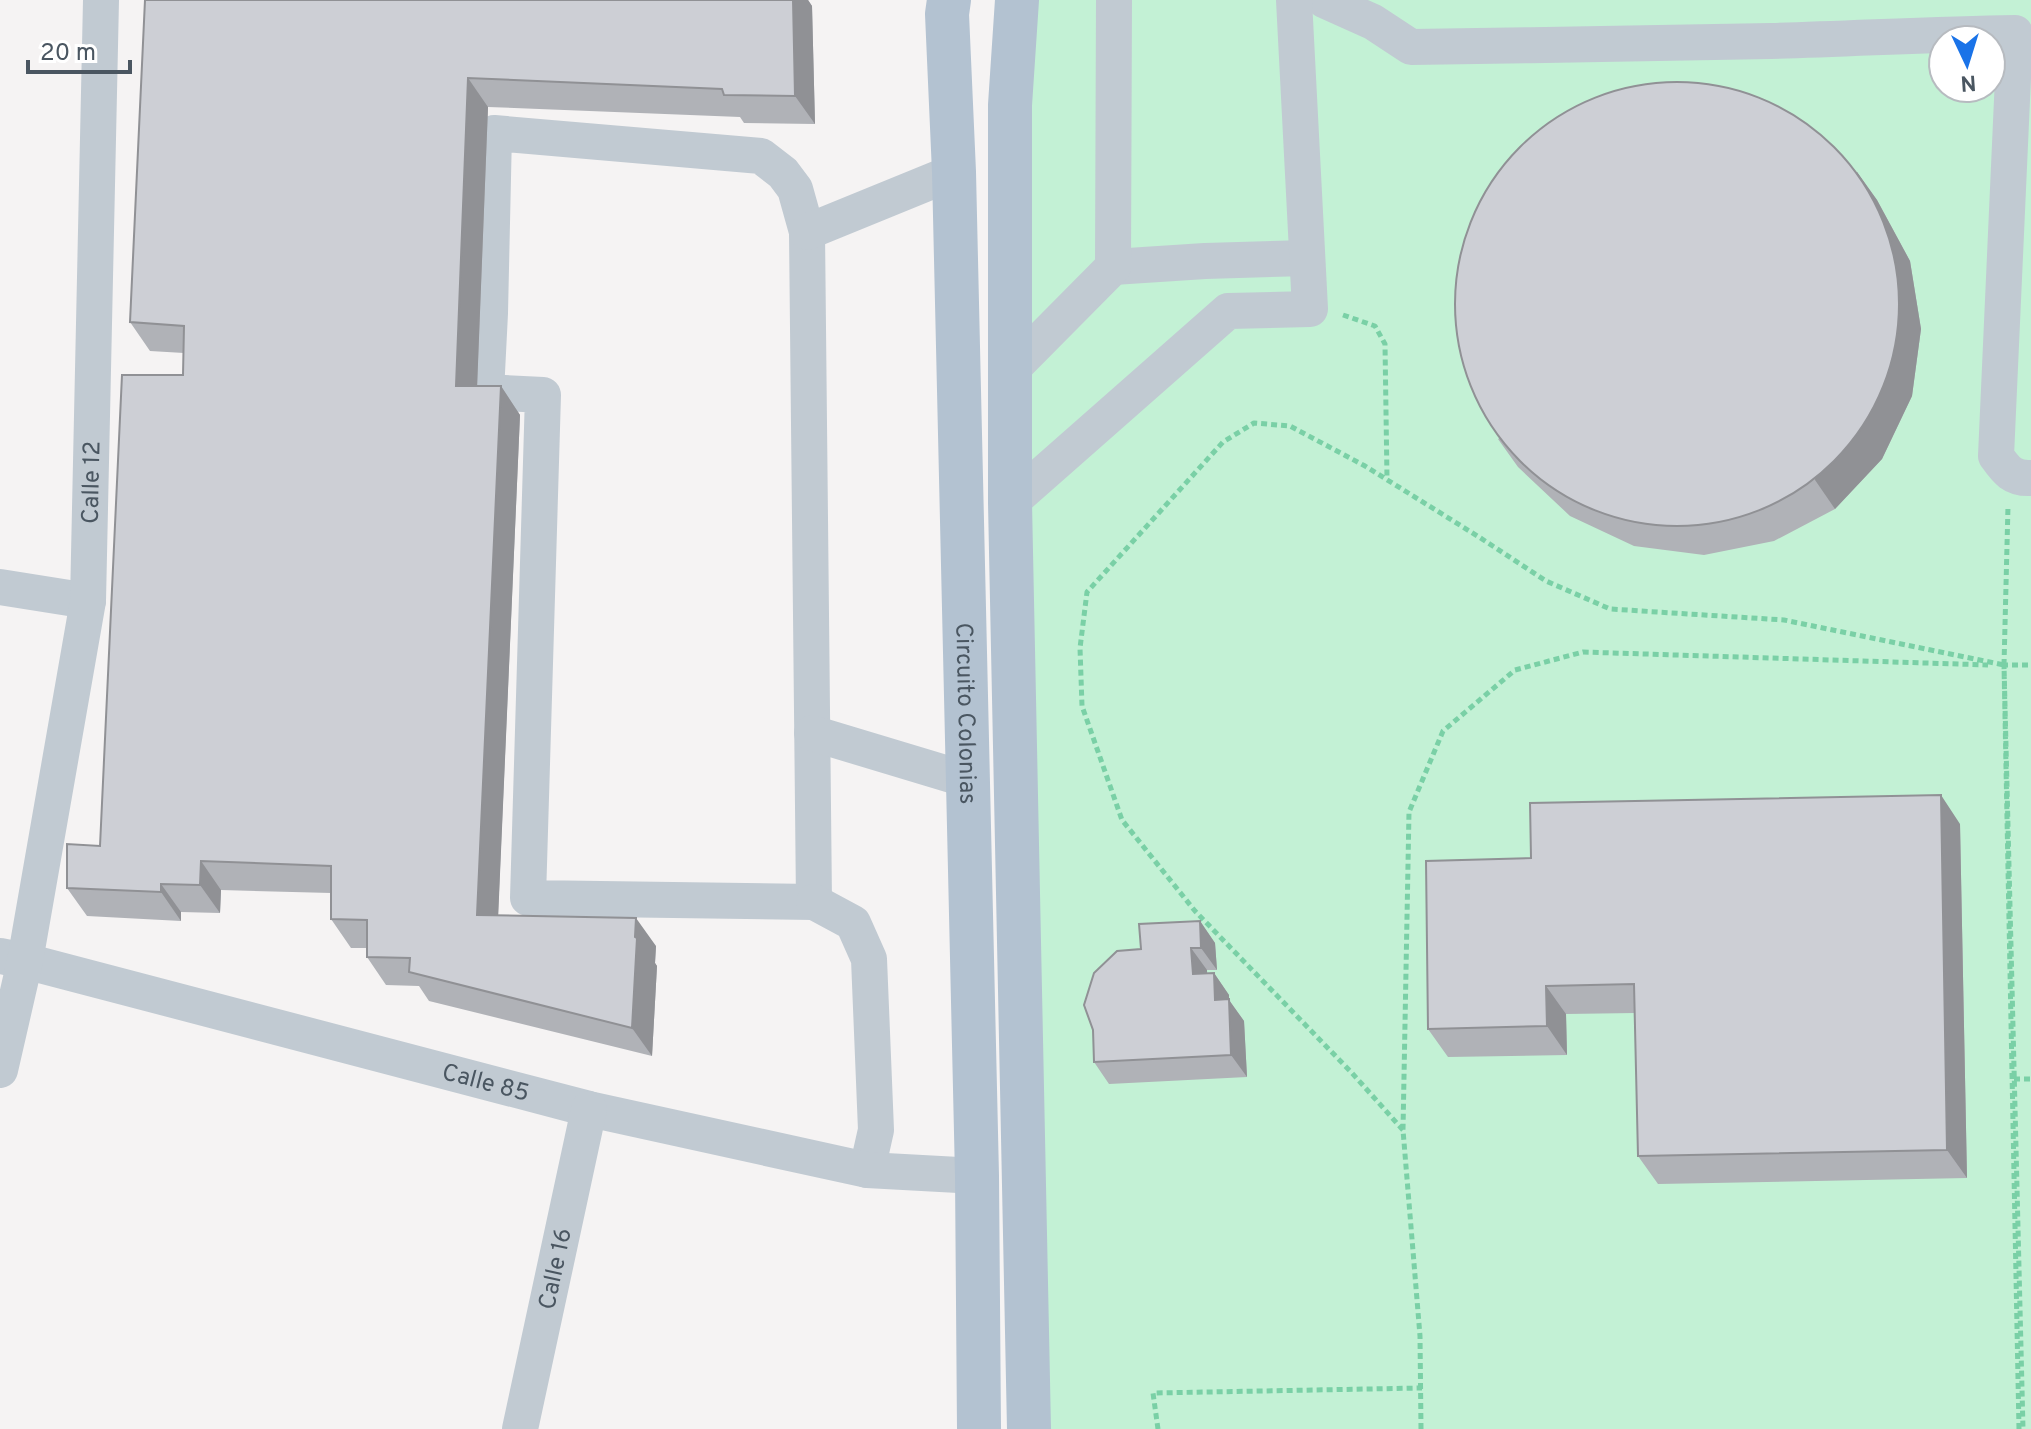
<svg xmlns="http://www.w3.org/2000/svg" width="2031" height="1429" font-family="Overpass,sans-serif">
<rect width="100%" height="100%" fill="#f5f3f3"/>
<path fill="#c3f1d5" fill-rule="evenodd" d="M1017 0H2031V1429H1040ZM1943 40H1991V88H1943Z"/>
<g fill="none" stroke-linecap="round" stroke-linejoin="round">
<path stroke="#7ad0a6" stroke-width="5" stroke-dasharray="6 4" stroke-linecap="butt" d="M1343 315 1375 326 1385 344 1387 479
M2002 665H2031
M2004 665 2008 506
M2014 1079H2031
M1403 1130 1352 1073 1195 911 1122 820 1082 706 1080 648 1087 592 1223 442 1254 423 1290 426 1365 466 1479 537 1546 581 1610 609 1784 620 2004 665
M1158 1429 1153 1393 1422 1388
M1421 1429 1420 1336 1403 1130 1409 812 1443 731 1515 670 1583 652 1988 665
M2019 1429 2004 665 2023 1429"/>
<g stroke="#c1cad2" stroke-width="36">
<path d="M1324 0 1373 22 1411 47C1531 45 1651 44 1771 41 1852 39 1933 34 2015 33L1996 456C2006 470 2012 479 2031 478"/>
<path d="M494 133 761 156 783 173 795 189 807 232 814 902 528 898 543 395 486 392 490 313Z"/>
<path d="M807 232 954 172"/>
<path d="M1113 267 1205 261 1307 258"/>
<path d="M1010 371 1113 267 1114 0"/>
<path d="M1010 503 1228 311 1310 309 1294 0"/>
<path d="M0 587 88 601"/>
<path d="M812 733 968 780"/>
<path d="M814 902 853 923 869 959 876 1130 867 1170"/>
<path id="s1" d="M0 956 25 961 589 1109 867 1170 977 1176"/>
<path id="s2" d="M0 1070 25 961 88 601 101 0"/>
<path id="s3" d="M520 1429 589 1109"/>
</g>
<g stroke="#b3c2d1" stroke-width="44">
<path id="s4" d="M949 0 947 14 954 172 977 1176 979 1429"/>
<path d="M1017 0 1010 105V503L1029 1429"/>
</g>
</g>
<path fill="#b0b2b7" d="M145 0H808L812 6 815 124 744 123 740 117 488 107 477 386H501L520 415 498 915 656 946 655 963 657 966 652 1056 429 1001 419 986 386 985 367 957V948H351L331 919V893L221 890 220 913 181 912V921L87 916 67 888 100 846 183 375 184 353 150 351 130 322Z
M1857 172 1877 200 1910 261 1921 329 1912 396 1882 459 1835 509 1774 541 1704 555 1634 546 1570 516 1518 467 1498 439Z
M1960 824 1967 1178 1658 1184 1638 1156 1635 1013 1566 1014 1567 1055 1448 1057 1428 1029 1531 858Z
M1200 921 1215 943 1217 970H1207V973H1214L1229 995V1000L1244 1021 1247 1077 1109 1084 1094 1062 1141 949Z"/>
<path fill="#909195" d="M793 0H808L812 6 815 124 795 96Z
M468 78 488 107 476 415 456 386Z
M1857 172 1877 200 1910 261 1921 329 1912 396 1882 459 1835 509 1815 480Z
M501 386 520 415 497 943 477 915Z
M1941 795 1960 824 1967 1178 1947 1150Z
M201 861 221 890 220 913 200 885Z
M161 884 181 912V921L161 892Z
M636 918 656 946 655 963 657 966 652 1056 632 1028Z
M1200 921 1215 943 1217 970 1201 948Z
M1191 948 1207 970 1208 996 1193 974Z
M1214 973 1229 995V1000L1244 1021 1247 1077 1231 1055 1215 1000Z
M1546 986 1566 1014 1567 1055 1547 1026Z"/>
<path fill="#cdcfd5" stroke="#909195" stroke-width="2" d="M145 0H793L795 96 724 95 722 89 468 78 456 386H501L477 915 636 918 635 937 637 938 632 1028 409 972 410 958 367 957V920L331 919V866L201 861 200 885 161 884V892L67 888V844L100 846 122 375H183L184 326 130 322Z
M1455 304a222 222 0 1 1 444 0a222 222 0 1 1-444 0Z
M1941 795 1947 1150 1638 1156 1634 984 1546 986 1547 1026 1428 1029 1426 861 1531 858 1530 803Z
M1200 921 1201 948H1191L1193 974 1214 973 1215 1000 1229 999 1231 1055 1094 1062 1093 1030 1084 1005 1094 973 1117 951 1141 949 1139 924Z"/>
<g text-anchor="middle" stroke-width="6" stroke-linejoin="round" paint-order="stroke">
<g font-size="24" fill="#4a5661" stroke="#fff">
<text dy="8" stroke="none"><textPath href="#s2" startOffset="596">Calle 12</textPath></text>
<text dy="8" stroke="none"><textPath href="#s4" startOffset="714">Circuito Colonias</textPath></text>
<text dy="8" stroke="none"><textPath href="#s1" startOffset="502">Calle 85</textPath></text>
<text dy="8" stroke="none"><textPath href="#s3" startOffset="164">Calle 16</textPath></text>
</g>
</g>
<g transform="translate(1967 64) rotate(176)"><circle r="38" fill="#ffffff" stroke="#b7bbc0" stroke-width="2"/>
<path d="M0-6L14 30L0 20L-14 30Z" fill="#1a73e8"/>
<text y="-12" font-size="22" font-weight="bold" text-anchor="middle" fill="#4a5661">N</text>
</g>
<path d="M28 60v12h102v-12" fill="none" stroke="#4a5661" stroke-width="4"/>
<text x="40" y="60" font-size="24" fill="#4a5661" stroke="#ffffff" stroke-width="6" paint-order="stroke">20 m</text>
</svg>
